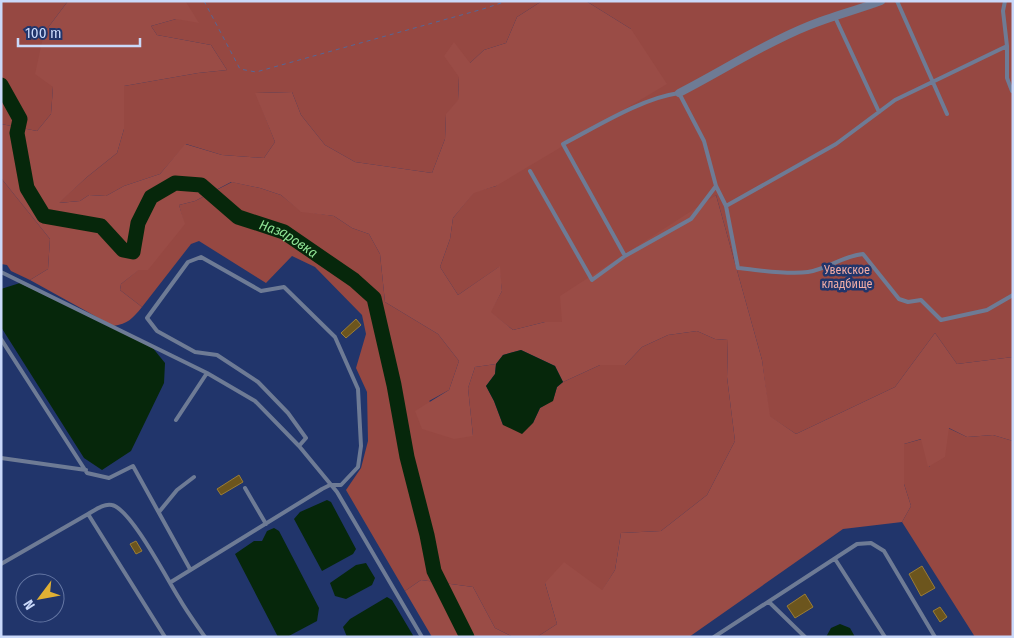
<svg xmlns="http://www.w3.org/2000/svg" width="1014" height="638" font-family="'Fira Sans Condensed',sans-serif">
<rect width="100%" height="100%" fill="#21356b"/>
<path fill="#964842" d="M1 1H68L44 33 53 87 51 114 37 131 1 124Z
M183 1H542L517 17 506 43 484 50 470 63 459 77 458 101 446 115 445 139 432 173 355 162 325 145 301 115 292 92 256 93 275 142 264 158 222 155 186 144 160 174 124 186 106 196 89 195 80 201 58 203 87 177 117 153 124 129V86L198 73 227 70 211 45 157 35 151 26 176 19 186 2Z
M586 1H1013V357L957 364 935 333 895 387 796 434 769 416 762 360 716 195 563 323 545 322 513 330 490 312 502 291 499 267 458 295 440 267 450 239 453 218 474 192 496 186 631 29Z
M1 178 50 239 48 269 30 280 11 271 7 265 1 264Z
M232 182 260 188 281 195 301 211 334 216 352 228 369 234 380 254 385 302 438 334 459 361 449 390 429 401 473 436 468 388 475 367 496 364 495 374 486 386 494 401 503 425 533 423 540 408 553 400 557 387 563 382 600 365H625L642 347 668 335 697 331 715 339 728 340 727 377 735 441 707 495 661 531 621 533 615 570 602 591 545 583 557 624 537 637H513L495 628 473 587 421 580 405 591 346 490 361 468 368 441 367 392 356 368 366 334 362 315 315 267 292 256 266 283 199 241 191 244 142 307 120 290 121 284C144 266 166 246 184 224L179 205 195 201Z
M948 428 967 437 993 435 1013 441V637H975L902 522 911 506 904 484V444L922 439 929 467Z"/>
<path fill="#9a4c46" d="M68 1 186 2 199 23 176 19 151 26 157 35 211 45 227 70 198 73 124 86V129L117 153 87 177 59 203 80 201 89 195 106 196 124 186 160 174 185 144 222 155 264 158 275 142 255 93 292 92 301 115 325 145 355 162 432 173 445 139 446 114 458 100 459 77 444 56 454 42 470 63 484 50 506 43 517 17 542 1H586L631 29 667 84 496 186 474 193 453 218 450 239 440 267 458 295 500 266 502 291 491 312 513 330 545 322H562L560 296 716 195 762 360 770 416 796 434 895 387 935 333 957 364 1013 357V441L993 435 967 437 949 428 945 457 928 467 921 439 904 444V484L911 506 902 522 843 529 689 637H537L557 624 545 583 564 562 602 590 615 570 621 533 661 531 707 495 735 441 727 377 728 340 715 339 697 331 668 335 642 347 625 365H600L563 382 555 366 521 350 503 355 496 364 475 367 468 388 473 436 454 439 422 429 415 411 449 390 459 361 438 334 385 302 380 254 369 234 352 228 334 216 301 212 281 195 260 188 231 182 195 201 179 205 185 224 148 270H139L121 284 120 290 142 307C133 318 128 324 113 326L30 280 48 269 50 239 1 178V124L37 131 51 114 53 87 35 74 44 33Z
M421 580 473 587 495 628 513 637H432L405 591Z"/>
<path fill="#06270b" d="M20 283 152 347 165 363 164 383 131 451 102 470 84 458 1 327V289Z
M521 350 555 366 563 382 557 387 553 401 540 408 533 423 522 434 503 425 494 401 486 386 495 374 496 364 503 355Z
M327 500 331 502 356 549 353 554 322 571 294 519 300 512Z
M274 528 279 531 319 608 317 621 287 637H278L235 554 254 541H262L267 531Z
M366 563 375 578 372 585 346 599 335 596 330 583 356 565Z
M387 597 392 600 414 637H347L343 627 350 619Z
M840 624 850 628 855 637H826L831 628Z"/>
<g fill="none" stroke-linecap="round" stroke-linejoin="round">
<path stroke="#06270b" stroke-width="15" id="s1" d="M1 85 20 119 17 133 27 188 44 216 101 226 123 250 133 252 138 223 151 197 175 183 201 185 238 217 284 232 354 280 374 298 394 385 407 457 427 535 434 571 467 637"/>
</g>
<path fill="#6c551d" stroke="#9b7d35" d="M356 319 361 325 346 338 341 333Z
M239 475 243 482 221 495 217 489Z
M136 541 142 551 136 554 130 544Z
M922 566 935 588 921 596 909 574Z
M805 594 813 607 795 618 787 606Z
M940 607 947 617 940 622 933 611Z"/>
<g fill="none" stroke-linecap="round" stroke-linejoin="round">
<path stroke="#556797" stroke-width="1" stroke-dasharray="4 4" stroke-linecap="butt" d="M204 1 240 69 256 72 483 9 507 1"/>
<path stroke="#6e7b95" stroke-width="4" d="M897 1 947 114
M1005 1 1003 11 1007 46V78L1012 91
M835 17 879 112
M530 171 592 280 625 256 691 219 716 186
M726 206 836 144 895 100 1007 46
M625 256 563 144C596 127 642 98 679 93L704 141 716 186 726 206 738 268C760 270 786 275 808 272 827 269 843 256 863 254L899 299 908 302 921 300 941 320 987 310 1013 295
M1 272 207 373 255 401 299 446 337 492 422 637
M1 339 87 473 109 478 133 466 190 569
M176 420 207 373
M1 458 86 470
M245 488 266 524
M159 512 177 490 194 477
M835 559 885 637
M1 564 88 514
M171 582 322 489 330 485H341L358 467 361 446 358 389 335 337 284 287 261 291 201 257 188 262 147 318 157 331 195 352 217 355 258 382 288 413 306 438 299 446
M769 602 805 637
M165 637 88 514C95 510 104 503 112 505 131 509 168 581 179 598 187 612 196 624 205 637
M714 637 857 544 871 543 884 551 935 637"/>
<path stroke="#6e7b95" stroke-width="8" d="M679 93C722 71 763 44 808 26 832 16 857 10 881 1"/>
</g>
<g text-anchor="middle" stroke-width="5" stroke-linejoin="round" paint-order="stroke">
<g font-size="12" fill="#f1ada6" stroke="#21356b">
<text x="847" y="274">Увекское<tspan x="847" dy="14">кладбище</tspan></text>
</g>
<g font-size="14" font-style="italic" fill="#8fe395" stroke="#21356b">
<text dy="5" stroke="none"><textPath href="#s1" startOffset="459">Назаровка</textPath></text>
</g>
</g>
<rect width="1014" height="638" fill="none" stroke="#cad9fa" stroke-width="5"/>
<g transform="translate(40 598) rotate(238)"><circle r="24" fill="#21356b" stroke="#6577a4"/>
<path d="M0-4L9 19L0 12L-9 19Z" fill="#e0b034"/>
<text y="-8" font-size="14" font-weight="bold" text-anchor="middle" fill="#cad9fa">N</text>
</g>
<path d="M18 38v8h122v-8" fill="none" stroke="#cad9fa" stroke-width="2.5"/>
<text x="25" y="38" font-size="15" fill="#cad9fa" stroke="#21356b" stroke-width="4" paint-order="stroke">100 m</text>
</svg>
